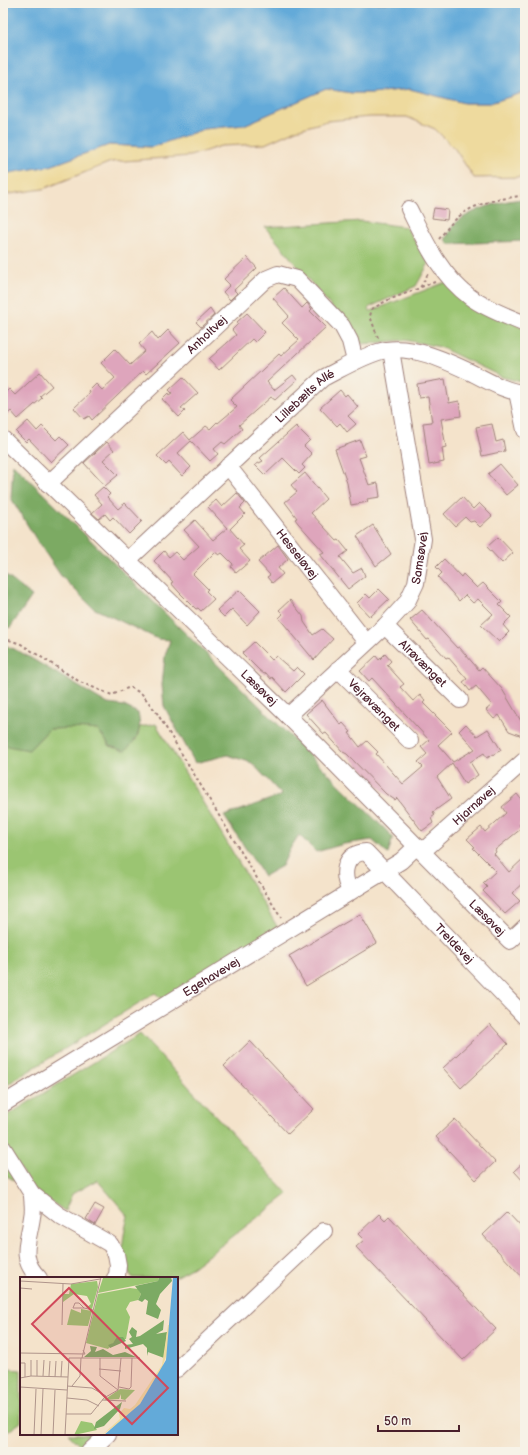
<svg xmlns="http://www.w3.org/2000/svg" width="528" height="1455" font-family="'Balsamiq Sans',sans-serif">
<rect width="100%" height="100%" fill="#f7f3e8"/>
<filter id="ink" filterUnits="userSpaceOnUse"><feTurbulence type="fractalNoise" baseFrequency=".025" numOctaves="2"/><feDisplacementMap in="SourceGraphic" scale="8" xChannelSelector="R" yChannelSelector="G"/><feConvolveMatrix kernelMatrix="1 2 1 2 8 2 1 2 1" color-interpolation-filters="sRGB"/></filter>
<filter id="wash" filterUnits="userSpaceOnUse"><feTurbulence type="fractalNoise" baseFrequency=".012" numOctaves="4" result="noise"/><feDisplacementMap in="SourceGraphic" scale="16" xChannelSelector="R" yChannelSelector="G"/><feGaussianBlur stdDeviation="0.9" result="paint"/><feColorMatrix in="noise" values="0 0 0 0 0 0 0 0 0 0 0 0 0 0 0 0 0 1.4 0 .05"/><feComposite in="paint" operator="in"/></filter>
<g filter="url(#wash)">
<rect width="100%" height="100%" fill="#f4e3cb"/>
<path fill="#9bc572" stroke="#72724e" d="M361 221 406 227 429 263 416 286 370 307 368 309 371 311 446 282 525 329V383L502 377 440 347 405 340 362 344 265 227Z
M156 724 278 928 164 1001 155 993 3 1087V742L29 750 49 729 82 728 98 730 110 746 136 740 140 727Z
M140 1034 288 1194 193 1267 173 1278H133C117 1260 123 1238 128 1216L97 1180 72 1194 65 1211 35 1191 25 1177 3 1140V1118Z
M3 1154 23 1185 3 1174Z
M3 1366 7 1369 21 1370V1422L3 1435Z
M68 1434H98L83 1449Z"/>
<path fill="#7caa64" stroke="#636448" d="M525 199V241L448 244 445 239C449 233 453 225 458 221 476 208 503 200 525 199Z
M13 464 393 837 388 854 372 840 344 844 316 852 299 835 291 847 282 866 264 876 224 816 282 795 252 763 228 755 195 763 164 706 162 685 165 656 170 640 158 639 93 608 61 576 36 539 11 498Z
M3 573 32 596 10 628 3 626Z
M3 644 24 654 108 704 124 706 138 713C142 731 138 738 125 751L110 746 98 730C82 728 66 728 49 729L29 750 7 746 3 742Z"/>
<path fill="#eeda9e" stroke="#9c7c64" d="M326 89 352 93H371L410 89 464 103H490L525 92V177L474 178 455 149 435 129 407 117H370L327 121 296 130 265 144 221 146 190 156 111 162 43 189 3 195V173L50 166 109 145 152 147 204 129 244 125Z"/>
<path fill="#63aad9" stroke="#566482" d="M3 3H525V92L490 103H464L410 89 371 93H352L326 89 244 125 204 129 152 147 109 145 50 166 3 174Z"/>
<g id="blocks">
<path fill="#dea5bc" d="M434 208 448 210 447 220 432 218Z
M247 257 257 268 234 290 237 293 230 300 223 292 230 285 224 279Z
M284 288 302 308 307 303 312 309 310 311 326 327 267 382 274 390 293 375 297 380 275 400 271 397 239 425 242 429 225 444 222 442 214 449 218 454 210 461 191 441 178 453 191 467 182 476 169 462 166 465 157 456 183 432 190 440 206 426 210 429 217 422 218 423 237 407 230 400 279 354 281 356 299 340 282 323 289 316 273 298Z
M210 309 214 315 201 327 196 322Z
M247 313 265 332 255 342 252 339 219 370 209 359 236 335 232 330 238 324 237 322Z
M168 330 180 343 146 374 143 371 92 420 89 416 84 419 74 408 90 393 89 391 96 384 102 390 115 378 101 363 115 349 130 365 145 351 139 344 152 332 158 340Z
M40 372 52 386 40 396 42 398 18 419 11 411 3 418V395L9 389 15 395Z
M183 377 198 393 181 408 185 411 179 417 162 399 168 393 169 395 172 393 169 390Z
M445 379 449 403 459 401 461 416 441 419 446 447 442 448 444 462 429 465 423 423 432 422 428 397 419 398 417 384Z
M340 390 345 396 347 394 358 407 348 416 356 424 347 432 340 423 337 426 320 408Z
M28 421 37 431 42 426 56 440 60 436 69 445 51 462 29 439 26 442 16 432Z
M492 424 496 442 503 440 505 451 482 456 476 427Z
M296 426 310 440 304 446 312 454 302 465 305 468 299 474 283 458 265 475 255 465 263 461 260 458Z
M360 440 366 456 359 458 369 485 378 483 380 497 367 499 368 502 351 505 347 483 335 449Z
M107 442 114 450 103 460 118 475 105 486 84 463Z
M500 464 518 485 506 495 488 474Z
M305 473 326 499 311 513 337 541 339 540 348 551 340 557 353 573 362 568 365 576 348 589 320 554 324 552 298 523 295 519 297 518 285 502 297 492 291 485Z
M103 487 110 494 107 497 118 509 125 503 142 521 129 534 113 517 110 520 105 514 99 519 92 513 102 504 94 495Z
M237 493 245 503 240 508 245 514 230 529 244 545 239 549 250 561 236 573 231 567 233 564 222 553 219 555 215 552 193 574 208 589 206 591 214 599 201 611 198 608 196 609 179 592 171 583 173 582 154 561 164 551 169 557 175 552 183 560 199 546 184 530 195 520 213 540 227 528 208 507 216 500 222 507Z
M462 497 473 509 479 503 492 516 480 527 474 521 470 522 465 517 455 526 444 514Z
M373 525 391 554 376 566 357 536Z
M498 537 513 553 502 563 487 547Z
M278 545 288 559 278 568 283 574 272 583 267 577 270 575 258 562Z
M444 559 461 577 463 574 477 588 483 583 502 602 499 605 511 617 503 625 509 632 499 642 481 625 493 614 478 599 473 603 465 595 459 601 438 577 442 573 436 567Z
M379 589 389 599 370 617 357 603 366 594 370 598Z
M239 590 260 611 247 625 232 609 224 617 217 610Z
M290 600 303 616 304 622 313 635 322 629 333 639 314 660 279 618 283 614 279 610Z
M422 610 457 648 459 647 479 670 482 667 502 689 521 721 525 718V737L509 731 499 715 494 719 486 710 492 705 476 686 470 691 463 682 467 679 448 657 446 658 429 639 427 640 410 620Z
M254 642 272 660 276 656 293 671 297 667 304 674 286 692 272 677 271 679 266 673 264 674 259 670 242 653Z
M385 654 391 661 387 665 404 684 400 687 413 701 420 695 425 701 423 703 452 732 438 745 453 762 475 749 459 731 466 724 477 736 488 729 501 750 487 758 484 753 470 762 478 775 465 784 452 763 437 777 451 799 433 812 435 815 431 818 433 823 422 831 397 798 395 800 386 794 347 754 343 752 326 733 324 734 306 714 322 700 341 725 343 723 351 732 349 733 360 747 367 741 378 752 376 754 403 784 423 767 418 762 427 754 421 747 429 740 372 678 369 681 360 671 376 656 379 660Z
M517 794 525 804 521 809 525 813V820L519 825 522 828 495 850 496 852 494 854 509 872 525 857V881L512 893 520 901 505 914 483 891 487 887 483 883 496 871 473 848 475 847 467 839 481 827 485 832 506 813 502 807Z
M360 914 377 943 306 986 289 956Z
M490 1024 508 1044 461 1088 443 1068Z
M250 1041 314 1109 288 1134 224 1066Z
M455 1119 495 1162 476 1180 436 1137Z
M525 1161V1183L514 1171Z
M95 1204 104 1209 95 1225 86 1219Z
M507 1212 525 1231V1280L483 1235Z
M379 1214 385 1220 389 1216 496 1329 463 1360 356 1247 364 1240 358 1234Z"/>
</g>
</g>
<g filter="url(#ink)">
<use href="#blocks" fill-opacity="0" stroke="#9f817b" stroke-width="1"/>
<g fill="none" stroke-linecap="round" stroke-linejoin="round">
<g stroke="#9f817b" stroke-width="18">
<g id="minor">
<path d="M409 209C425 241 440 275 470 297 486 309 507 316 525 324"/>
<path d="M517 392 525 430"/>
<path id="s1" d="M3 439 288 716 510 941 525 927"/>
<path id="s2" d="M228 466 366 642"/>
<path id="s3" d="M48 484 266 279 278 274 297 279 342 326 350 341 355 361"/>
<path id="s4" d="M127 561 323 378C341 369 359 358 378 352 408 342 447 361 474 374 490 382 507 392 525 393"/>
<path id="s5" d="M385 626 460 700"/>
<path id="s6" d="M338 669 410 741"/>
<path id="s7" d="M288 716 385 626 407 602 416 583 423 539 391 350"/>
<path id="s8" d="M423 851 525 760"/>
<path id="s9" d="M350 891C341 874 344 853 366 852L525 1017"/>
<path id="s10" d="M3 1104 401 861 417 846"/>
<path d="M3 1148 32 1194 59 1215 110 1244 116 1254 118 1265 117 1276 115 1278"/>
<path d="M32 1194C32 1202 34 1209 32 1217 29 1240 18 1258 39 1278"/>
<path d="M177 1369 324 1231"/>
<path d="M89 1452 108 1434"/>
</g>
</g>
<path stroke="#9f817b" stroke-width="2" stroke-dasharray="3 3" stroke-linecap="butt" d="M439 239C444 233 449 225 455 220 473 202 501 199 525 195
M421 287 435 282
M378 338 370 316 372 309 388 300 420 288 429 272
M3 638 21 644 80 682 112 695 130 687 142 694 157 713 281 918"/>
<use href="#minor" stroke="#fff" stroke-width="16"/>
</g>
</g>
<g text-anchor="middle" stroke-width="3" stroke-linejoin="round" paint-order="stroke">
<g font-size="12" fill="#4a1f2b" stroke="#f7f3e8">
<text dy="4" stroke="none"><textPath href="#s3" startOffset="218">Anholtvej</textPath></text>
<text dy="4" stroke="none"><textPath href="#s4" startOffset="243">Lillebælts Allé</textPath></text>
<text dy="4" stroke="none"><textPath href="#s2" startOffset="112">Hesseløvej</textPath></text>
<text dy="4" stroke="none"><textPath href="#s7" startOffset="211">Samsøvej</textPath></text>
<text dy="4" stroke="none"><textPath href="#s5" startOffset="53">Alrøvænget</textPath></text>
<text dy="4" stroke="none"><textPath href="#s1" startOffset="357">Læsøvej</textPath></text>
<text dy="4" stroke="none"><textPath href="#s6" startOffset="51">Vejrøvænget</textPath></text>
<text dy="4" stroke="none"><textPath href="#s8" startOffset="68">Hjarnøvej</textPath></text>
<text dy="4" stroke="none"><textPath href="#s1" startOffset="681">Læsøvej</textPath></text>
<text dy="4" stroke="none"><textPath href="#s9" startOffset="179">Treldevej</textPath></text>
<text dy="4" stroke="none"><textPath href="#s10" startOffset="244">Egehavevej</textPath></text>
</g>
</g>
<g transform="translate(20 1277)">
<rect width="158" height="158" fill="#f4e3cb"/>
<path d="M89 0 102 1 139 0 138 4 78 16 83 1ZM77 4 78 10 72 32 66 31 71 27 67 19 54 17 43 25V17H49L51 7ZM110 11 118 12 121 17 118 23 110 25 106 32 110 40 106 62 95 64 88 72 66 66 78 17ZM51 32 61 36V32L72 34 68 49 47 48ZM100 112 115 113 105 123 101 122V117L99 122 84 123ZM61 144 72 146 77 153 54 158Z" fill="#9bc572"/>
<path d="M139 0H151L152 4 140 17 136 27 141 33 138 42 126 37 128 24 125 22 122 25 118 23 121 17 115 9 138 4ZM144 43 143 53 136 57 147 55 144 81 128 75 127 79V71L123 67 105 72V68L113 67 109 62 112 60 109 55 112 50 117 54 116 60 120 59ZM97 60H103L106 64 90 71 88 68 93 66ZM70 69 77 70 75 75 83 72 93 78 105 75 116 80H64L71 74ZM102 125 100 132 84 149 74 152 76 145Z" fill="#7caa64"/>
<path d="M148 48H150L147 77 142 91 120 127 106 141 82 158 100 142 99 137 104 131 110 132 115 128 142 88Z" fill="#eeda9e"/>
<path d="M153 0H158V158H84L120 127 146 83Z" fill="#63aad9"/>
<path fill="none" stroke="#b0958b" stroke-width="1" d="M0 4 51 7 80 2M0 11 12 12M64 31H53L55 26H59L64 31 73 33M42 48 43 7M0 76 65 77 63 73M62 81 81 0M80 81V99L98 113M0 86H5V100M79 92 101 94M11 99V83M17 99V83M23 99 24 83M29 99 30 84M35 100 36 84M41 100 42 84M0 101 11 99 48 100M47 109 72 111 86 119M52 109 60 99 61 81M0 110 47 113M99 110 109 112 111 110 112 81M47 121 67 123 79 129M82 123 106 124M46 137H71L84 121 98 113 101 81M14 158 16 112M21 158 23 112M33 158 35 113M45 158 49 81H120"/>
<path fill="#d1495b" fill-opacity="0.15" stroke="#d1495b" stroke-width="2" d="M49 11 148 111 112 147 12 47Z"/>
<rect width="158" height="158" fill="none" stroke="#4a1f2b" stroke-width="2"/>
</g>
<rect width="528" height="1455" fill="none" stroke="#f7f3e8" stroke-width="16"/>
<path d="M378 1425v6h81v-6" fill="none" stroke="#4a1f2b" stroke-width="2"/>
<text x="384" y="1425" font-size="12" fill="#4a1f2b" stroke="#f7f3e8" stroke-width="3" paint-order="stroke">50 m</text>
</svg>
